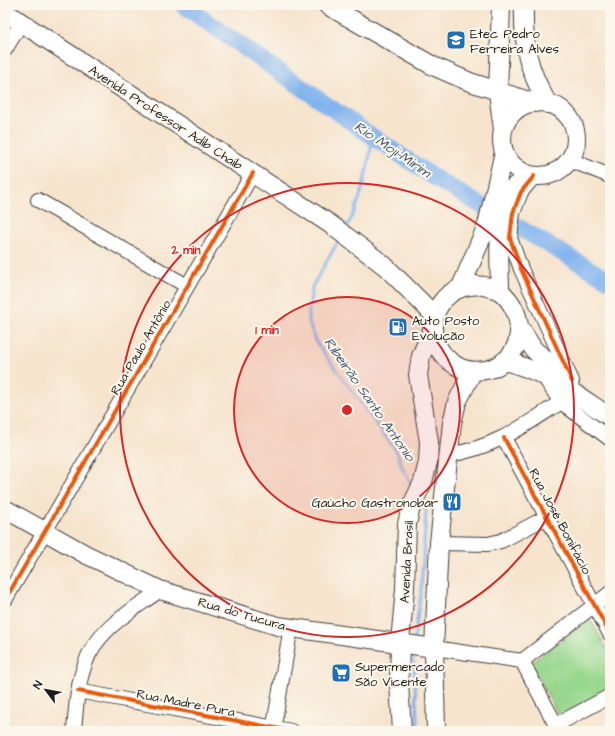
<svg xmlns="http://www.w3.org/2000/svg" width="615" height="736" font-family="'Architects Daughter',sans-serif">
<rect width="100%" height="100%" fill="#fbf7ec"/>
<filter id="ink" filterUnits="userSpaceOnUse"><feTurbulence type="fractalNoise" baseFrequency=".025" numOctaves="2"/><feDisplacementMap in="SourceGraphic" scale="8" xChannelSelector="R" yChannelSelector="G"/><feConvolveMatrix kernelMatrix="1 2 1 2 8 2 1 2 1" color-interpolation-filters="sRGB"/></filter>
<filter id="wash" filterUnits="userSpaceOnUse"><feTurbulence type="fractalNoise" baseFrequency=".012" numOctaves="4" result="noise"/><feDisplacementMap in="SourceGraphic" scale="16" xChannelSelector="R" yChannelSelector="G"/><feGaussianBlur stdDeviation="0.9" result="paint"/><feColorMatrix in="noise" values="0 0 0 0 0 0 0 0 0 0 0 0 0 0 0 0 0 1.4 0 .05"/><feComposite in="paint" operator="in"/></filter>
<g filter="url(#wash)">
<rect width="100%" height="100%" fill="#f6e4cd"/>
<path fill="#97d78d" stroke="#5a7a54" d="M590 619 610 655V689L559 716 531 663Z"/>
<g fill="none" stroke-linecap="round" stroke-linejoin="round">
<path stroke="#81b3ee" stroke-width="3" d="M346 228C363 200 367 169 373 137
M340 238 312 287 308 319 315 341 397 452 402 467 413 487
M414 640 421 592 426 510 421 501
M413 651 418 731"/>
<path stroke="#81b3ee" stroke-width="17" d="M183 5 373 137 438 180 610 281"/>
</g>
</g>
<g filter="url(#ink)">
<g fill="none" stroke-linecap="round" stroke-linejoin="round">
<g stroke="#3d3a37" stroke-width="16">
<path id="minor" d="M5 50 21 23
M570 160 610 176
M532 179 521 192 513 213 510 238 521 269 572 381
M38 200 187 286
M542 374 561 402 610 439
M504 438 610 634
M449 455C496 447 522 427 561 402
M439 543 488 544 501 541 547 517
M5 600 253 173
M434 648 522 661
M522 661 610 593
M522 661 559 731
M78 691 291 731
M556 725 610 696
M74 731C76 708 77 686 85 664 96 630 133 610 160 590
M273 731 291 627"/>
</g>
<g stroke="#3d3a37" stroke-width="20">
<path id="major" d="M327 5 433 66 470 82 535 103
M501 5 498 92 503 130
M524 5C523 46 527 68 548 104
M5 12 330 224 385 266 435 316
M502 139a37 37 0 1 1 74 0a37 37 0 1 1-74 0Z
M461 287 487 225 504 152
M500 291C442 265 407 337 457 366 467 372 482 372 493 368 527 353 526 313 500 291 500 266 494 202 515 186 520 182 528 179 534 176
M520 328 534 350 564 375
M504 361C546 371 575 394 610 417
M5 509 85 554 160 590 278 626 434 648
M402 731 399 683 400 642 405 589 407 524 411 507 423 482 428 462 429 442 418 375 421 356 433 328
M436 731 434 648 439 543 452 423 457 402 473 371"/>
</g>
<use href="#minor" stroke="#fff" stroke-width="14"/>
<use href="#major" stroke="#fff" stroke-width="18"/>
<g stroke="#fbf7ec" stroke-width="6">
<path id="cycleway" d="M534 176 521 192 513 213 510 238 521 269 572 381
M504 438 610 634
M5 600 253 173
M78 691 291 731"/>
</g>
<use href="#cycleway" stroke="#e8590c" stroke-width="4"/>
</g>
</g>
<circle cx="347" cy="410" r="113" fill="#d62828" fill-opacity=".12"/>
<g fill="none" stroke="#d62828" stroke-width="2">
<circle cx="347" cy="410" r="113"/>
<circle cx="347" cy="410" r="227"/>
</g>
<defs>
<g id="university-square" transform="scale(1)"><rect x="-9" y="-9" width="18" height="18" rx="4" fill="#1f6fb2" stroke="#fbf7ec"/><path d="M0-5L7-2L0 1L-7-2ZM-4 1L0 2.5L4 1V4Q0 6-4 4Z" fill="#fff"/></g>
<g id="fuel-square" transform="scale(1)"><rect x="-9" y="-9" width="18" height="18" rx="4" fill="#1f6fb2" stroke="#fbf7ec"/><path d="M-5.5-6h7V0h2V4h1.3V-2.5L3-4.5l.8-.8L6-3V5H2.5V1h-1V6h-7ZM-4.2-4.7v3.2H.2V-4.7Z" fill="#fff"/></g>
<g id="restaurant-square" transform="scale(1)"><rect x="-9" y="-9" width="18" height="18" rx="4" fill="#1f6fb2" stroke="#fbf7ec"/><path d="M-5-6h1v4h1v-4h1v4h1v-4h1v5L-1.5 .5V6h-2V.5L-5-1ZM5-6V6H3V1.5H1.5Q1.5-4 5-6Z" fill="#fff"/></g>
<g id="supermarket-square" transform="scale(1)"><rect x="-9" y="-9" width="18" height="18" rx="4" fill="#1f6fb2" stroke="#fbf7ec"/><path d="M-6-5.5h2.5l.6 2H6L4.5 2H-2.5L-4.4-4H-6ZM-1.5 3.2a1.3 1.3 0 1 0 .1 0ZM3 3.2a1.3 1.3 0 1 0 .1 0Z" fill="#fff"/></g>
</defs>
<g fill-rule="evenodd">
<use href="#university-square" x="456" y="40"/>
<use href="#fuel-square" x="398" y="327"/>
<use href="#restaurant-square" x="452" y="502"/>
<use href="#supermarket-square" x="341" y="673"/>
</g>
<g text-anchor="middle" stroke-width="4" stroke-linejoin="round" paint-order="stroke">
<g font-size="13" fill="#1c1c1c" stroke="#fbf7ec" text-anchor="start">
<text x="470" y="38">Etec Pedro<tspan x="470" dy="15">Ferreira Alves</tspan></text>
<text x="412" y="325">Auto Posto<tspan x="412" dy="15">Evolução</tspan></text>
<text x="438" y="507" text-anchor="end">Gaúcho Gastronobar</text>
<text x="355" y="671">Supermercado<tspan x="355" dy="15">São Vicente</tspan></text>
</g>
<g font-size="13" fill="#1c1c1c" stroke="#fbf7ec">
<text transform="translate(166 117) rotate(33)" y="5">Avenida Professor Adib Chaib</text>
<text transform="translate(140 347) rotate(-60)" y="5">Rua Paulo Antônio</text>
<text transform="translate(561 521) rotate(62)" y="5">Rua José Bonifácio</text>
<text transform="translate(406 562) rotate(-87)" y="5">Avenida Brasil</text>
<text transform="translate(242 613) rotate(16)" y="5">Rua do Tucura</text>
<text transform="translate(186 702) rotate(11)" y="5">Rua Madre Pura</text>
</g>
<g font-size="14" font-style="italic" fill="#445870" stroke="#fbf7ec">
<text transform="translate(393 149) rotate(34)" y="5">Rio Moji-Mirim</text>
<text transform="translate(370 399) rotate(55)" y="5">Ribeirão Santo Antonio</text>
</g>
</g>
<circle cx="347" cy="410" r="6" fill="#d62828" stroke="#fbf7ec" stroke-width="2"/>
<g font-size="12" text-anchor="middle" font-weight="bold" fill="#d62828" stroke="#fbf7ec" stroke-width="4" stroke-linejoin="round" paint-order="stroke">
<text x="186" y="254">2 min</text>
<text x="267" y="334">1 min</text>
</g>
<rect width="615" height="736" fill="none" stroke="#fbf7ec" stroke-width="20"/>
<g transform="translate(46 690) rotate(302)" stroke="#fbf7ec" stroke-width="3" paint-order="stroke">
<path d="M0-3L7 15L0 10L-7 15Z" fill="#1c1c1c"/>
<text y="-6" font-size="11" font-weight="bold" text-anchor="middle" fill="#1c1c1c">N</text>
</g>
</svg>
